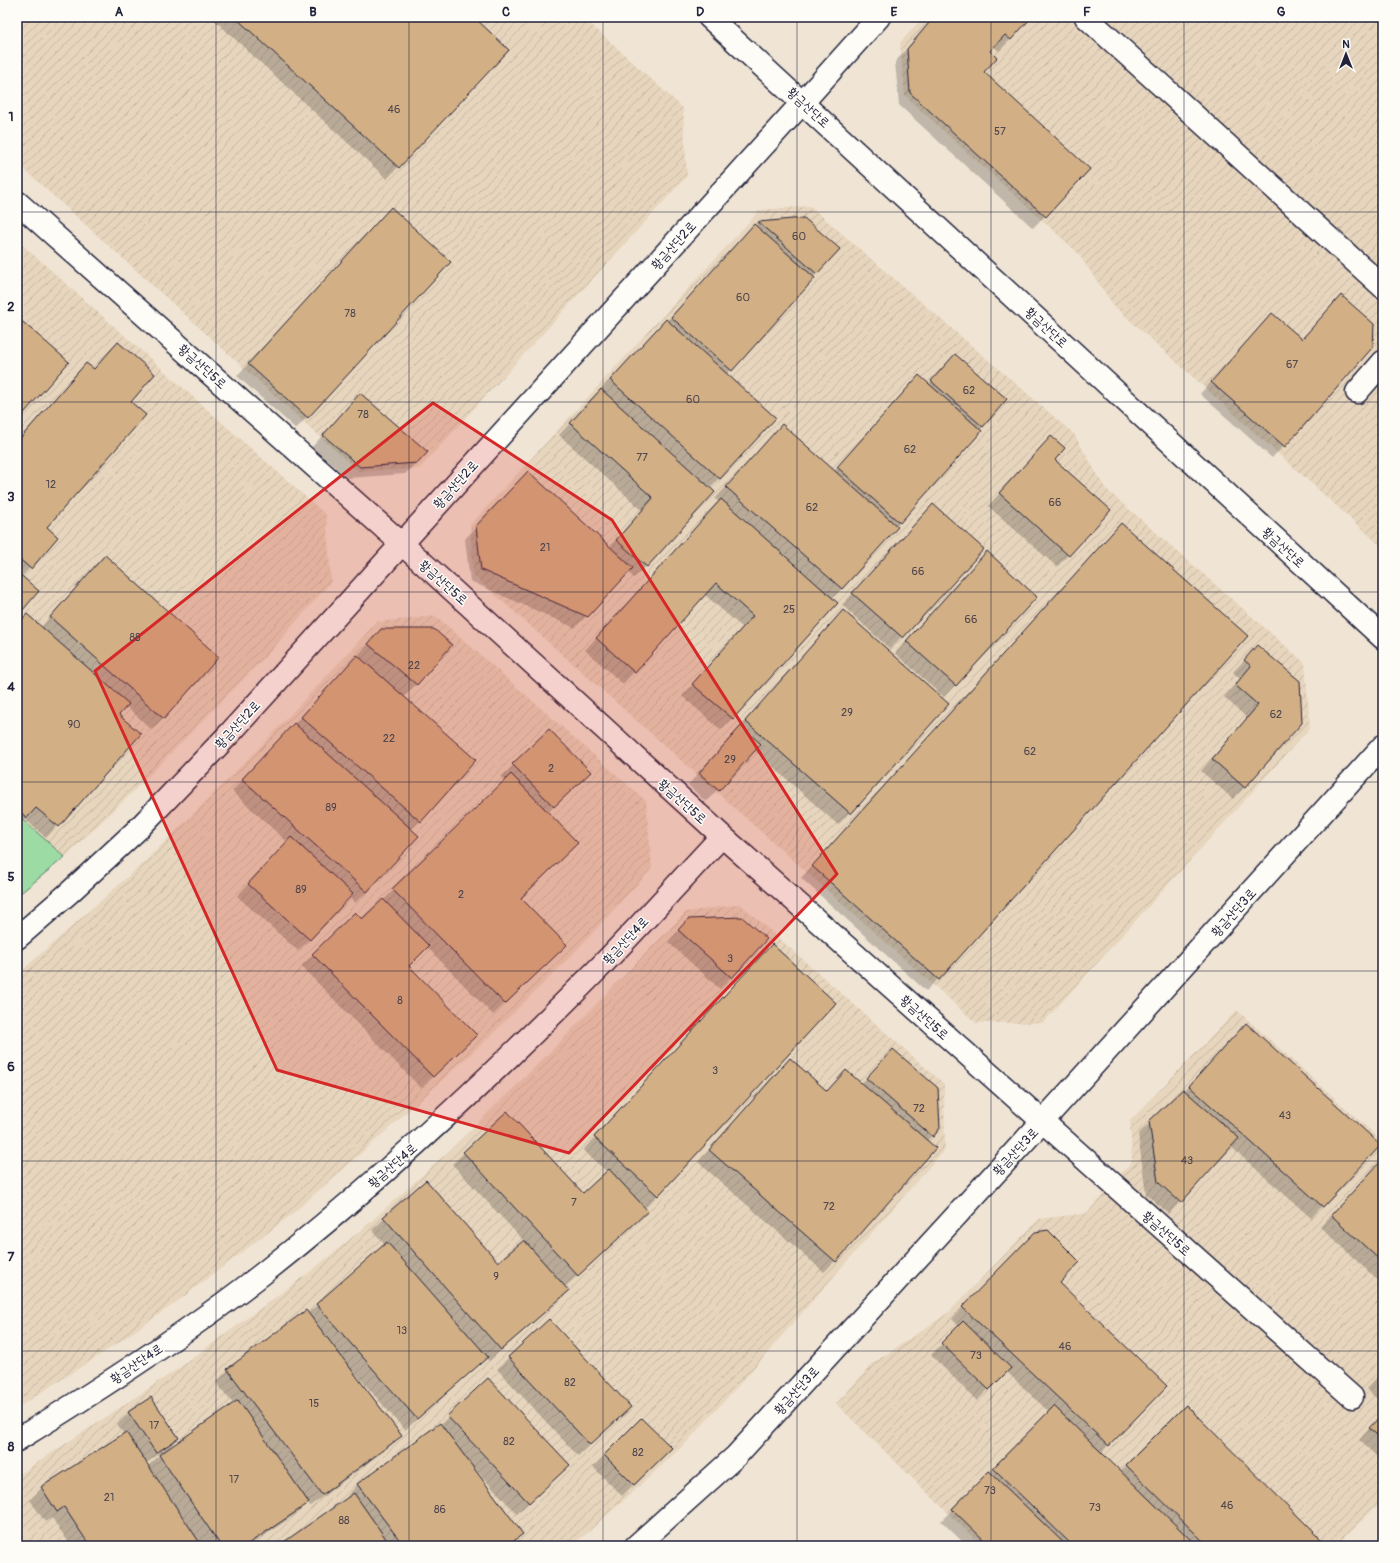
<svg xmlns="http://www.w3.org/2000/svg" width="1400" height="1563" font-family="Pangolin,'Poor Story',sans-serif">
<defs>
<pattern id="industrial-furrows" width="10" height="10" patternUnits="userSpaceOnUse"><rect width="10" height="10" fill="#e7d5bd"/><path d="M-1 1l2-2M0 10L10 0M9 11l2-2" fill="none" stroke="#c6b7a3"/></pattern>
</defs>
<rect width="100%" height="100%" fill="#f0e5d5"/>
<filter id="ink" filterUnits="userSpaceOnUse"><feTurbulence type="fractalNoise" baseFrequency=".025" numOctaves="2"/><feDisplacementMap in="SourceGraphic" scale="8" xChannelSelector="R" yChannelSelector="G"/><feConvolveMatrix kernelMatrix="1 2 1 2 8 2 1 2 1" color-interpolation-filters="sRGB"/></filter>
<g filter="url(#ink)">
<path fill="url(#industrial-furrows)" d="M17 17H583L683 108 687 176 419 469 358 471 17 163Z
M923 17H1383V548L1114 306 1077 252 905 96 900 43Z
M810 206 1074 434 1105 488 1305 663 1310 728 1043 1023H976L473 575 470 525 760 210Z
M17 240 326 515 331 582 265 657 134 791 65 857 17 815Z
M436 616 646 801 652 868 574 953 486 1040 393 1125 291 1215 174 1304 106 1351 17 1408V975L143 863 195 812 257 750 377 622Z
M740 904 944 1084 945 1149 746 1377 687 1442 620 1504 572 1546H17V1476L176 1370 311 1271 360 1231 447 1153 546 1056 686 912Z
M1237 1010 1383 1142V1500L1335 1546H982L836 1404 872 1364 949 1312 1039 1219 1087 1213 1132 1161 1130 1121Z"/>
<path fill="#9cdba4" stroke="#5f7e70" d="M17 815 65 857 17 896Z"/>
<path fill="#0003" fill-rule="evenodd" d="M211 17H472L398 167 387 179Z
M934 17H1025L1028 20 999 51 993 46 988 52 982 72 1089 169 1033 228 899 105 895 62Z
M804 219 838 249 726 375 774 418 710 488 714 492 646 566 634 578 628 572 575 628 470 581 465 539 517 484 609 547 642 510 559 435 654 332 667 321 754 225 755 226 758 223Z
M379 220 449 262 296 429 237 376Z
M1272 314 1301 340 1372 346 1272 458 1200 394Z
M118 343 129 402 46 527 30 568 21 577 17 615V441L86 364 93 370Z
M944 367 983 426 896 526 897 527 832 599 837 603 721 730 682 696 743 628 705 595 623 684 585 650 719 502 715 499 771 437 834 471 908 388 928 385Z
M360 394 417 462 405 474 348 478 312 447Z
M1040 449 1109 510 1057 567 988 506Z
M922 517 982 549 890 649 842 605Z
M1121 524 938 979 926 991 801 878Z
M975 564 1036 597 944 697 895 653Z
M93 568 163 718 152 730 126 706 118 715 140 734 46 838 25 819 17 827V625L41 627Z
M832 623 947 704 838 825 754 750 706 802 688 785Z
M381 630 451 645 404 697 420 821 411 830 367 892 355 903 349 897 298 951 237 896 287 842 232 791Z
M1258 646 1299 682 1245 787 1233 799 1201 771 1247 718 1224 697 1240 679 1233 672Z
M549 730 589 772 547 813 520 899 554 956 493 1015 427 947 408 966 476 1035 421 1088 301 966 355 913 362 921 505 781 501 777Z
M688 920 731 977 720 989 668 942Z
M772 945 658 1195 646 1207 638 1200 637 1201 635 1223 565 1287 556 1302 489 1361 486 1358 405 1430 354 1372 353 1373 400 1436 389 1447 310 1506 308 1503 296 1514 249 1546H71L52 1518 45 1522 30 1500 42 1488 124 1434 117 1424 129 1413 178 1438 167 1450 234 1405 216 1382 228 1370 306 1311 308 1313 385 1245 372 1230 425 1181 498 1263 524 1241 452 1164 507 1113 583 1194 607 1172 583 1150ZM159 1454 160 1455 148 1466 146 1463Z
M1235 1036 1379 1145 1311 1218 1230 1146 1169 1214 1146 1194 1138 1134 1184 1091Z
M790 1060 827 1092 861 1084 881 1062 939 1128 927 1141 835 1261 824 1272 698 1162Z
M1383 1160V1285L1320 1227Z
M1023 1244 1059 1283 1166 1386 1101 1453 1120 1472 1186 1406 1324 1546H967L941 1521 1049 1412 1006 1371 977 1401 931 1355 959 1326 952 1319Z
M509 1357 618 1418 578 1456 497 1369Z
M1383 1371V1404L1366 1389Z
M1383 1413V1462L1359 1440Z
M448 1417 557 1476 517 1514 476 1470 475 1471 522 1534 510 1546H280L349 1498 347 1496 358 1484 440 1425Z
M641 1419 670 1448 622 1496 593 1467Z"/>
<path fill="#d2af85" stroke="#22223b" d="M235 17H474L509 50 399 168Z
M934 17H1027L1029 20 1011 40 1005 35 990 51 997 58 984 72 1090 169 1046 217 910 93 907 49Z
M391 207 451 262 308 418 248 364Z
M804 218 840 249 817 274 758 222Z
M754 224 815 278 732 371 671 317Z
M1341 295 1374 324 1373 347 1285 447 1211 382 1272 313 1302 339Z
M17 317 69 362 17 421Z
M666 319 776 418 720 479 610 380Z
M118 342 155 374 131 402 146 415 47 527 58 537 31 569 17 557V442L86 363 94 369Z
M955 354 1007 399 983 427 931 381Z
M919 375 982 431 900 523 837 467Z
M601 389 715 492 647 567 616 540 653 498 570 423Z
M360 393 428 452 418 463 360 467 323 435Z
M782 424 898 527 842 589 726 487Z
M1051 436 1065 448 1055 460 1111 510 1069 556 999 493Z
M528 471 633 568 588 617 481 570 476 526Z
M721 499 838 603 733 719 692 684 753 616 716 583 635 673 596 638Z
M933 504 984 549 903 638 852 593Z
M1121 523 1248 636 939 980 812 866Z
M987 551 1037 597 956 686 906 641Z
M105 555 219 657 164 719 50 617Z
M17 572 39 591 17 617Z
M843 610 949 704 851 814 745 721Z
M27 614 129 704 119 715 141 734 59 827 36 808 27 818 17 809V625Z
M381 629H434L452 645 417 685 368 644Z
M1257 645 1300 681 1302 723 1245 788 1212 759 1258 705 1235 685 1251 666 1244 660Z
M357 655 476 760 421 822 301 717Z
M294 723 419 836 367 892 242 779Z
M741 726 761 744 719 791 699 773Z
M549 729 591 772 554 807 512 764Z
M511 774 578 843 521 898 567 945 505 1004 392 889Z
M291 837 353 894 310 940 248 884Z
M383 899 429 946 409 966 477 1035 433 1077 312 954 355 912 362 919Z
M742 917 767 939 732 978 678 930 688 919Z
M772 944 836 1003 658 1196 594 1137Z
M1246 1023 1381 1145 1323 1207 1189 1086Z
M893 1049 938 1088 940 1128 933 1137 866 1078Z
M790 1058 827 1091 846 1070 936 1148 836 1262 709 1150Z
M1183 1089 1239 1138 1181 1203 1158 1182 1149 1121Z
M507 1111 583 1193 609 1169 648 1211 578 1276 463 1152Z
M1383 1159V1263L1331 1215Z
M426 1180 498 1262 524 1240 569 1291 501 1350 383 1217Z
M1048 1230 1080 1262 1060 1283 1167 1386 1109 1446 962 1307 1035 1232Z
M387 1242 488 1357 417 1419 316 1304Z
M306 1310 402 1436 322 1495 227 1369Z
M549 1319 631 1407 590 1445 508 1357Z
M963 1321 1011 1368 989 1390 941 1343Z
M1383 1370V1382L1377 1377Z
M488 1378 570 1465 529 1503 447 1416Z
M151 1397 179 1438 156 1453 128 1412Z
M238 1400 309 1503 245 1546H221L159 1455Z
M1186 1405 1327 1545 1325 1546H1208L1126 1465Z
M1054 1406 1197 1546H1073L993 1468Z
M1383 1413V1440L1369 1428Z
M641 1418 672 1448 634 1485 604 1455Z
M440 1423 523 1534 507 1546H404L357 1484Z
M126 1432 202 1546H90L64 1507 57 1512 41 1487Z
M989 1471 1067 1546H990L952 1509Z
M354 1493 391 1546H278Z"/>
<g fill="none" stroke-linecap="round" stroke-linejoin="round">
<g stroke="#22223b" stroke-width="25">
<path id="minor" d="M709 17 1383 638
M1086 17 1383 287
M17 202 401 543 722 836 1352 1397
M1357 392 1383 362
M17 938 70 892 137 830 231 732 803 102 879 17
M17 1440C100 1389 184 1335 261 1275 380 1182 491 1077 597 970 640 926 680 881 722 836
M636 1546 736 1456 1042 1122 1383 746"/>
</g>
<use href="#minor" stroke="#fdfcf7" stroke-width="22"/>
</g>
</g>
<path fill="#d62828" fill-opacity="0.2" stroke="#d62828" stroke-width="3" stroke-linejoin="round" d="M433 403 612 520 837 874 569 1153 277 1070 95 671Z"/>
<path fill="none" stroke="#22223b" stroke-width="1" stroke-opacity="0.55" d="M216 17V1546M409 17V1546M603 17V1546M797 17V1546M991 17V1546M1184 17V1546M17 212H1383M17 402H1383M17 592H1383M17 782H1383M17 971H1383M17 1161H1383M17 1351H1383"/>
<g text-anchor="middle" stroke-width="3" stroke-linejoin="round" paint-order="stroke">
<g font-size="11" fill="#4e454e">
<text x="394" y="113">46</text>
<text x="1000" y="135">57</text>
<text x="799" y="240">60</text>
<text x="743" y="301">60</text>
<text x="350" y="317">78</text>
<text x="1292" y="368">67</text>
<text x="969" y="394">62</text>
<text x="693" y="403">60</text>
<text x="363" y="418">78</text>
<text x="910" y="453">62</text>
<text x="642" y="461">77</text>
<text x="51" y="488">12</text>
<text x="1055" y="506">66</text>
<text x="812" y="511">62</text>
<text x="545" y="551">21</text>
<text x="918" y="575">66</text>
<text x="789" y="613">25</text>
<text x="971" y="623">66</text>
<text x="135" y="641">88</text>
<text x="414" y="669">22</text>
<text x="847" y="716">29</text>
<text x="1276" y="718">62</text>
<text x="74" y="728">90</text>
<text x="389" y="742">22</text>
<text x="1030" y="755">62</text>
<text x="730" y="763">29</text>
<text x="551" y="772">2</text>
<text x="331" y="811">89</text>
<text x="301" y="893">89</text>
<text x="461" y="898">2</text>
<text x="730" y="962">3</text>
<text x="400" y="1004">8</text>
<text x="715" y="1074">3</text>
<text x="919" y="1112">72</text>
<text x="1285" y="1119">43</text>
<text x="1187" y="1164">43</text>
<text x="574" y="1206">7</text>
<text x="829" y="1210">72</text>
<text x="496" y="1280">9</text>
<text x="402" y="1334">13</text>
<text x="1065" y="1350">46</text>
<text x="976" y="1359">73</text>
<text x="570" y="1386">82</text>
<text x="314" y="1407">15</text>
<text x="154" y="1429">17</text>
<text x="509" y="1445">82</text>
<text x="638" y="1456">82</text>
<text x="234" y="1483">17</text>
<text x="990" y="1494">73</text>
<text x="109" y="1501">21</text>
<text x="1227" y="1509">46</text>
<text x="1095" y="1511">73</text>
<text x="440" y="1513">86</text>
<text x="344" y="1524">88</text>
</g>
<g font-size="13" fill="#22223b" stroke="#fdfcf7">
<text transform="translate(809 107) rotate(43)" y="5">황금산단로</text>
<text transform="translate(673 245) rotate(-48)" y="5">황금산단2로</text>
<text transform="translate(1047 327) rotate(43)" y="5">황금산단로</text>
<text transform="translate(203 366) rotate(42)" y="5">황금산단5로</text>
<text transform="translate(455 484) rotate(-48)" y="5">황금산단2로</text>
<text transform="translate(1284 547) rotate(43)" y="5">황금산단로</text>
<text transform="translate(444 582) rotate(42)" y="5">황금산단5로</text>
<text transform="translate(237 724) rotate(-47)" y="5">황금산단2로</text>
<text transform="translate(683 801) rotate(42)" y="5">황금산단5로</text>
<text transform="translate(1233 912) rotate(-48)" y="5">황금산단3로</text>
<text transform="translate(625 940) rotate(-47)" y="5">황금산단4로</text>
<text transform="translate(925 1017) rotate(42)" y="5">황금산단5로</text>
<text transform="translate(1015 1151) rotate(-47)" y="5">황금산단3로</text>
<text transform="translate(392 1165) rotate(-41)" y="5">황금산단4로</text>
<text transform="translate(1167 1233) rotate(42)" y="5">황금산단5로</text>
<text transform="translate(136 1363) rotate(-34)" y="5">황금산단4로</text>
<text transform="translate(796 1390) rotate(-48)" y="5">황금산단3로</text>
</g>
</g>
<rect width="1400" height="1563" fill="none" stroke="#fdfcf7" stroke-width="44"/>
<g transform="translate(1346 54)" stroke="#fdfcf7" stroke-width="3" paint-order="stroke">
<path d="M0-3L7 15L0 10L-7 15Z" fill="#22223b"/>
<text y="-6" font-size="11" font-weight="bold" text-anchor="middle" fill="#22223b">N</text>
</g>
<rect x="22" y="22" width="1356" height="1519" fill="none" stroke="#22223b" stroke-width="1.5"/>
<g font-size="13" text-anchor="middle" font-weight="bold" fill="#22223b">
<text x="119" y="16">A</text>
<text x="313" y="16">B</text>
<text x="506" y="16">C</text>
<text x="700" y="16">D</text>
<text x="894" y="16">E</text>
<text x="1087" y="16">F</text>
<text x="1281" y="16">G</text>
<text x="11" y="121">1</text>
<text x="11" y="311">2</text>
<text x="11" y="501">3</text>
<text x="11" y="691">4</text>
<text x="11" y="881">5</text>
<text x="11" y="1071">6</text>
<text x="11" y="1261">7</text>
<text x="11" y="1451">8</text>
</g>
</svg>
